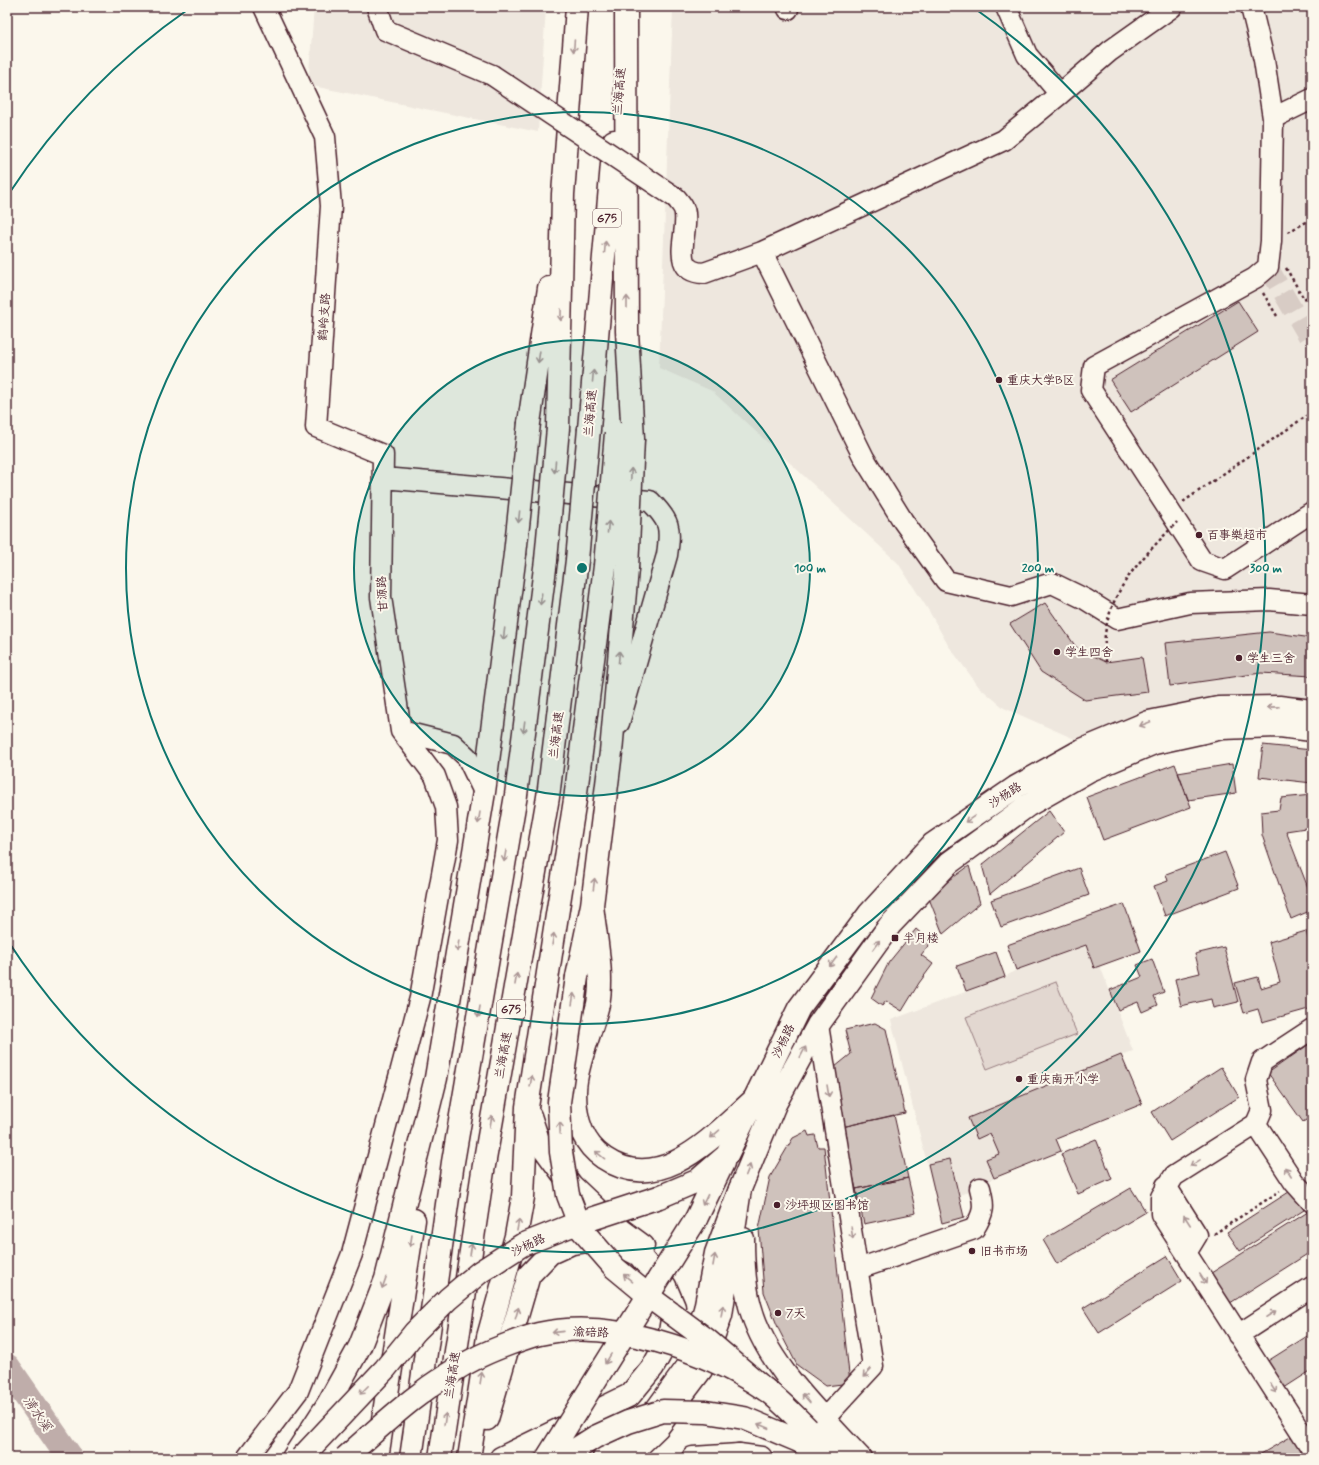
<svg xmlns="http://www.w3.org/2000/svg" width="1319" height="1465" font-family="Mynerve,'LXGW WenKai TC',sans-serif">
<rect width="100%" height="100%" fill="#fbf7ec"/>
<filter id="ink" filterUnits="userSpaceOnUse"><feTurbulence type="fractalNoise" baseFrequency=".025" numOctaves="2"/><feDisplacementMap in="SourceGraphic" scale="8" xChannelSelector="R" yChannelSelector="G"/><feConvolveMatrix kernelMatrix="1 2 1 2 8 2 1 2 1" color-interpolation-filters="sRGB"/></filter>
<g filter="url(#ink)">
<path fill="#eee7de" d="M314 7H546L538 132 308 85Z
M673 7H1312V704L1079 741 1004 708 979 687 948 645 929 611 898 563 712 391 659 368Z
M1086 945 1093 967 1100 966 1133 1051 1122 1055 1142 1104 1057 1139 1061 1151 994 1178 980 1188 959 1195 964 1217 942 1223 891 1020 1005 977 1016 970Z"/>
<path fill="#e2d7d0" stroke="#967b7e" d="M1056 982 1077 1034 987 1069 966 1017Z"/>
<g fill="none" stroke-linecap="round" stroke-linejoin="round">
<path stroke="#bfadaa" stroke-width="27" d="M7 1367 70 1458"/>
</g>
<path fill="#cfc2bc" stroke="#4a1f2b" d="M1238 301 1258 332 1131 412 1110 380Z
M1045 603 1076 647 1106 662 1142 657 1148 692 1085 700 1041 672 1010 624Z
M1269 632 1312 638V676L1261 673 1170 686 1165 643Z
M1263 745 1312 750V783L1259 777Z
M1175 764 1191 807 1103 840 1087 797Z
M1232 764 1236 793 1188 800 1178 773Z
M1312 795V827L1286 831 1312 898V910L1291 919 1262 835 1261 812 1279 810 1281 798Z
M1049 811 1064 832 990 894 982 865Z
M1225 852 1239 888 1165 916 1154 886 1168 881 1166 874Z
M969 866 980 903 943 934 928 896Z
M1079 868 1089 895 1001 927 991 900Z
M1124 904 1141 951 1094 968 1086 945 1016 970 1007 945Z
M916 929 931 942 921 955 933 964 919 983 902 1011 886 1001 882 1006 871 998 889 962Z
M1306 931 1312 952V1008L1262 1022 1258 1009 1244 1013 1235 983 1258 977 1261 988 1280 982 1269 942Z
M1224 947 1238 1002 1213 1008 1211 999 1181 1006 1175 979 1200 973 1195 954Z
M996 952 1005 977 966 991 957 966Z
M1152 959 1164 992 1154 996 1158 1005 1142 1012 1138 1002 1118 1010 1110 990 1142 977 1137 965Z
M875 1023 886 1029 905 1113 842 1127 831 1078 835 1067 851 1054 845 1030Z
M1312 1042V1116L1303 1122 1268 1073Z
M1121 1055 1142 1104 1056 1139 1061 1151 994 1178 986 1159 999 1154 990 1133 977 1139 968 1118Z
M1221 1067 1239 1097 1170 1141 1152 1112Z
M894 1115 908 1178 856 1189 842 1127Z
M807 1131 809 1136 815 1135 818 1147H824L850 1383 826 1386 797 1365 779 1330 764 1292 759 1229 770 1177 793 1138Z
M1096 1139 1112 1179 1078 1194 1061 1154Z
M950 1159 964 1217 942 1223 928 1164Z
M908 1178 916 1213 864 1224 856 1189Z
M1131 1188 1146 1212 1057 1264 1043 1240Z
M1292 1190 1304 1210 1240 1251 1227 1232Z
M1311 1210 1312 1251 1227 1305 1208 1275Z
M1167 1256 1182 1281 1099 1333 1083 1308Z
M1312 1333V1370L1281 1390 1263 1364Z
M1292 1436 1305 1458H1254Z"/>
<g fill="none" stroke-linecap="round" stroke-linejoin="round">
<path stroke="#d8ccc5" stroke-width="20" stroke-dasharray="20 10" stroke-linecap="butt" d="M1268 267 1312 343"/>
<g stroke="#4a1f2b" stroke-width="23">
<path id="minor" d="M377 7 385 30 492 75
M1006 7 1027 55 1060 94 1110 51 1172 7
M1251 7 1264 60 1273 118 1271 241 1268 267 1255 278 1094 366 1091 390 1202 561 1225 569 1312 512
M788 9V7
M1060 94 1004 140 762 252 864 458 903 521 946 581 1011 596 1052 583 1085 599 1117 619 1190 603 1269 600 1312 604
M1273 118 1312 99
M676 198C680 203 685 208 685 214 688 236 669 272 704 273L762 252
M383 478 650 501C670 521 671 527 667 555L619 723
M401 731 453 744 467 757 484 792
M818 1025 873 1366 824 1419
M1256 1124 1262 1110 1256 1080 1262 1062 1312 1029
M1166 1186 1197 1235 1186 1253
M1312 1202 1294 1182 1256 1124 1174 1176 1161 1197V1214L1312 1449
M858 1269 974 1229C984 1213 985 1207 980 1188
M1238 1335 1312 1287
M247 1458 298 1391 352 1254 420 998 448 840 446 807 435 776 401 731 381 597 383 455 316 427 331 206 325 137 264 7"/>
</g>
<g stroke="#4a1f2b" stroke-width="25">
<path id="major" d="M659 1197 697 1181 727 1155 799 1008 869 914 933 844 1016 787 1082 750 1149 722 1218 708 1279 707 1312 711
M696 1219 723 1163
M743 1239C743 1262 744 1284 750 1306 765 1364 821 1415 860 1458
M808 1429 837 1458
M626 1458 658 1427 701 1370 721 1315 740 1189 775 1104 818 1025 890 925 949 863 1027 806 1090 770 1154 743 1222 728 1280 726 1312 730
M693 1458 739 1455 761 1458"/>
</g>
<g stroke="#4a1f2b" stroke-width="25">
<path id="highway" d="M626 7 627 331 633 439
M529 423 549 288
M558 428 563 194 577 7
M589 429 614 141
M592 905C595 935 604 975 598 1004 592 1030 575 1067 575 1092 575 1118 581 1143 604 1158 661 1197 714 1135 755 1099
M577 977 592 905 611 752 627 569
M530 1116 538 1140 571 1185 609 1221 643 1246
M487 1419 529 1275 550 1253 572 1243 594 1240 616 1243 639 1255 665 1286 674 1307 669 1338 653 1367 630 1395 501 1458
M799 1441 824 1458
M293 1458 328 1404 360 1346 386 1279 436 1078 484 792 515 554
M377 1458 414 1220
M411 1458 453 1162 516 795 546 560
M440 1458 483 1171 548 797 577 560
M469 1458 488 1337 516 1236 523 1197 527 1107 575 800 605 566
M604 1458 656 1410 688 1366 705 1309 716 1253 740 1189
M725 1458 739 1455"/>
</g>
<path stroke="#4a1f2b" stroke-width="2.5" stroke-dasharray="3 3" stroke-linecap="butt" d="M1288 232 1312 219
M1286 268 1304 299 1312 294
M1263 293 1277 316
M1183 502 1312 412
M1214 1234 1280 1191"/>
<use href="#minor" stroke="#fbf7ec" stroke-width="20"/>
<use href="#major" stroke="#fbf7ec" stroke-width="22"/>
<use href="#highway" stroke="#fbf7ec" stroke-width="22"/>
<g stroke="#4a1f2b" stroke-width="23" stroke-linecap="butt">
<path id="minor-bridge" d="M492 75 676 198"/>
</g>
<g stroke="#4a1f2b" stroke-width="25" stroke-linecap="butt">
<path id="major-bridge" d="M301 1458 385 1369 415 1332 448 1299 480 1272 522 1245 570 1226 659 1197
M345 1458C387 1420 429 1381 480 1356 495 1349 523 1338 539 1334 611 1317 707 1351 766 1390 781 1401 795 1416 808 1429
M547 1458 696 1219
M562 1458 595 1437 628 1422 663 1411 706 1412 744 1418 799 1441"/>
</g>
<g stroke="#4a1f2b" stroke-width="25" stroke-linecap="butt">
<path id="highway-bridge" d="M515 554 529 423
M546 560 558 428
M577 560 589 429
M605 566 616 433
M627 569 633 439
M577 977 559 1102 561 1152 568 1195 581 1229 615 1268 656 1302 706 1339 767 1391"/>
</g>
<path stroke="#4a1f2b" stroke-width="2.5" stroke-dasharray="3 3" stroke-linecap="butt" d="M1106 662C1106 653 1104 643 1105 634 1112 585 1144 557 1177 522"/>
<use href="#minor-bridge" stroke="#fbf7ec" stroke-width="20"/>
<use href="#major-bridge" stroke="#fbf7ec" stroke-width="22"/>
<use href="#highway-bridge" stroke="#fbf7ec" stroke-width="22"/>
</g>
<defs><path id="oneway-shaft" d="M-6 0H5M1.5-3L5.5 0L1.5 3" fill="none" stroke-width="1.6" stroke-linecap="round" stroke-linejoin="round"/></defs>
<g stroke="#ab9695">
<use href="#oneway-shaft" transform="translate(574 46) rotate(94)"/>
<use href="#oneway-shaft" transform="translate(605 247) rotate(-85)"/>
<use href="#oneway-shaft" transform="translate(627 302) rotate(-90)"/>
<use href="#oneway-shaft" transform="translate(561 315) rotate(91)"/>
<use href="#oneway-shaft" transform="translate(539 357) rotate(98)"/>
<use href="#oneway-shaft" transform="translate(593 376) rotate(-85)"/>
<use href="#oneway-shaft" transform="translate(555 467) rotate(95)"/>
<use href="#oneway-shaft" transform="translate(631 474) rotate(-88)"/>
<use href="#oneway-shaft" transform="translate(519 517) rotate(96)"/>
<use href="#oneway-shaft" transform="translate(608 527) rotate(-85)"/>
<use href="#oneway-shaft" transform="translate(541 599) rotate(97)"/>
<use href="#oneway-shaft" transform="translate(504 634) rotate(97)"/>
<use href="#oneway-shaft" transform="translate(619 657) rotate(-85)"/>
<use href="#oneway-shaft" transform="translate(1273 707) rotate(179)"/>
<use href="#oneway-shaft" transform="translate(1145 724) rotate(159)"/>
<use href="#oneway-shaft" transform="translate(524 727) rotate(97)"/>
<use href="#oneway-shaft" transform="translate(479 818) rotate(99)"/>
<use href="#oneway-shaft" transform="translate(970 819) rotate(146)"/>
<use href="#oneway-shaft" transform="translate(505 856) rotate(100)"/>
<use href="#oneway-shaft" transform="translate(594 884) rotate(-83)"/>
<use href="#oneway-shaft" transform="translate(553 939) rotate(-81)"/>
<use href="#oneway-shaft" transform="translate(876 945) rotate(-54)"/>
<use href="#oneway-shaft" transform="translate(458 946) rotate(99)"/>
<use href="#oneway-shaft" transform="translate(833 962) rotate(127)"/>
<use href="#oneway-shaft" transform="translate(516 979) rotate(-80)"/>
<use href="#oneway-shaft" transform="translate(573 999) rotate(-81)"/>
<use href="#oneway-shaft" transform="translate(479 1012) rotate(100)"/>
<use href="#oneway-shaft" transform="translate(803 1052) rotate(-62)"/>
<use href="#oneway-shaft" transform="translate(531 1081) rotate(-81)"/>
<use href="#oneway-shaft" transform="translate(828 1091) rotate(81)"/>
<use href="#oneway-shaft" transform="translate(491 1121) rotate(-80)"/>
<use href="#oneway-shaft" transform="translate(560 1128) rotate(-92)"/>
<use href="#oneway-shaft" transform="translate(715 1134) rotate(139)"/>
<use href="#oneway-shaft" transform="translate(600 1155) rotate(-141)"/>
<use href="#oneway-shaft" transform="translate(1195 1163) rotate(148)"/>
<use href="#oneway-shaft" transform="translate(748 1170) rotate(-68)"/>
<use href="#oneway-shaft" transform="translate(1288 1172) rotate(-123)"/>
<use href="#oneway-shaft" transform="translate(705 1200) rotate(116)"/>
<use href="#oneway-shaft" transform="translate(1187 1220) rotate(-123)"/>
<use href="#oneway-shaft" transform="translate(518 1225) rotate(-80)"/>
<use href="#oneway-shaft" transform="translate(852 1233) rotate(81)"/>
<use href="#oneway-shaft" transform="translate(411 1241) rotate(99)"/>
<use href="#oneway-shaft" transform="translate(471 1249) rotate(-81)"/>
<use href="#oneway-shaft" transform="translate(714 1260) rotate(-80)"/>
<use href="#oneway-shaft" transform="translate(628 1278) rotate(-140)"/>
<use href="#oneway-shaft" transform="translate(1203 1279) rotate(57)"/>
<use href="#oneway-shaft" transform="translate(384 1283) rotate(110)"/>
<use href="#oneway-shaft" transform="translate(722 1311) rotate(-80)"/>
<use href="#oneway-shaft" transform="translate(517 1313) rotate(-74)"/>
<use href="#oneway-shaft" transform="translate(1271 1314) rotate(-33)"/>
<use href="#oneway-shaft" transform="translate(558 1332) rotate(174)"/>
<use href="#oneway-shaft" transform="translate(608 1359) rotate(122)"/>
<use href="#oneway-shaft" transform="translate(867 1373) rotate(133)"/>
<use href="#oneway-shaft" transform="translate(481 1378) rotate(-81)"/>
<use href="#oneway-shaft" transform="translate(1273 1388) rotate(57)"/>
<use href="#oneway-shaft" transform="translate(364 1390) rotate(135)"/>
<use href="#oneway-shaft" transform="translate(806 1398) rotate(-130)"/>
<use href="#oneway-shaft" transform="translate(445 1419) rotate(-82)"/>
<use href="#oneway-shaft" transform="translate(763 1426) rotate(-157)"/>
</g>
</g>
<circle cx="582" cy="568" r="228" fill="#0f766e" fill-opacity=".12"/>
<g fill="none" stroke="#0f766e" stroke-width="2">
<circle cx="582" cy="568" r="228"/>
<circle cx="582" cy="568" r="456"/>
<path d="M8 195A684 684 0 0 1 190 8M974 8A684 684 0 1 1 8 941"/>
</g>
<g fill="#4a1f2b" stroke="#fbf7ec" stroke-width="1.5">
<circle cx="999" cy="380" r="4"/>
<circle cx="1199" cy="535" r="4"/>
<circle cx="1057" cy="652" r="4"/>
<circle cx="1239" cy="658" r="4"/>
<rect x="891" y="934" width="8" height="8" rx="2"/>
<circle cx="1019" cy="1079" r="4"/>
<circle cx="777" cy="1205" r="4"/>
<circle cx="972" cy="1251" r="4"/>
<circle cx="778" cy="1313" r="4"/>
</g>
<g text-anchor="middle" stroke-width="4" stroke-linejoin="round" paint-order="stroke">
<g fill="#fbf7ec" stroke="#7f6065" stroke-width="1">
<rect x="593" y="209" width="28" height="18" rx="3"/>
<rect x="497" y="1000" width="28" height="18" rx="3"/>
</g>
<g font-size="11" font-weight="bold" fill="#4a1f2b">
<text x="607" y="222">G75</text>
<text x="511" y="1013">G75</text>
</g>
<g font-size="12" fill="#4a1f2b" stroke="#fbf7ec">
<text transform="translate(619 91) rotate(-85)" y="4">兰海高速</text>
<text transform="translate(324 317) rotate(-86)" y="4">鹤岭支路</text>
<text transform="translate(590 413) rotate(-85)" y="4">兰海高速</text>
<text transform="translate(382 594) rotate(-93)" y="4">甘源路</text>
<text transform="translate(556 735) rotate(-83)" y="4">兰海高速</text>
<text transform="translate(1005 795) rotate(-33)" y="4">沙杨路</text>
<text transform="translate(783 1041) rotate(-64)" y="4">沙杨路</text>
<text transform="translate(503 1055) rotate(-80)" y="4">兰海高速</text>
<text transform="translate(528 1245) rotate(-26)" y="4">沙杨路</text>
<text transform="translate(591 1332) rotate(2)" y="4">渝碚路</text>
<text transform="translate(452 1375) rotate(-81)" y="4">兰海高速</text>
</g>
<g font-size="12" fill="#4a1f2b" stroke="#fbf7ec" text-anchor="start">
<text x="1007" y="384">重庆大学B区</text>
<text x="1207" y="539">百事樂超市</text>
<text x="1065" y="656">学生四舍</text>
<text x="1247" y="662">学生三舍</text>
<text x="903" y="942">半月楼</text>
<text x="1027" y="1083">重庆南开小学</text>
<text x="785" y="1209">沙坪坝区图书馆</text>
<text x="980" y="1255">旧书市场</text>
<text x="786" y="1317">7天</text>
</g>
<g font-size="13" font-style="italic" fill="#6d4a51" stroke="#fbf7ec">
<text transform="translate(38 1413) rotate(55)" y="5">清水溪</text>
</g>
</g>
<circle cx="582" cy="568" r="6" fill="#0f766e" stroke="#fbf7ec" stroke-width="2"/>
<g font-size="12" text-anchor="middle" font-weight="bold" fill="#0f766e" stroke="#fbf7ec" stroke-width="4" stroke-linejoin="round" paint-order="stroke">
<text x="810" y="572">100 m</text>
<text x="1038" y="572">200 m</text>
<text x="1266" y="572">300 m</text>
</g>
<rect width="1319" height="1465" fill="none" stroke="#fbf7ec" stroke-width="24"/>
<rect x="12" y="12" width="1295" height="1441" fill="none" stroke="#4a1f2b" stroke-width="1.5" filter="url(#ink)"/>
</svg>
